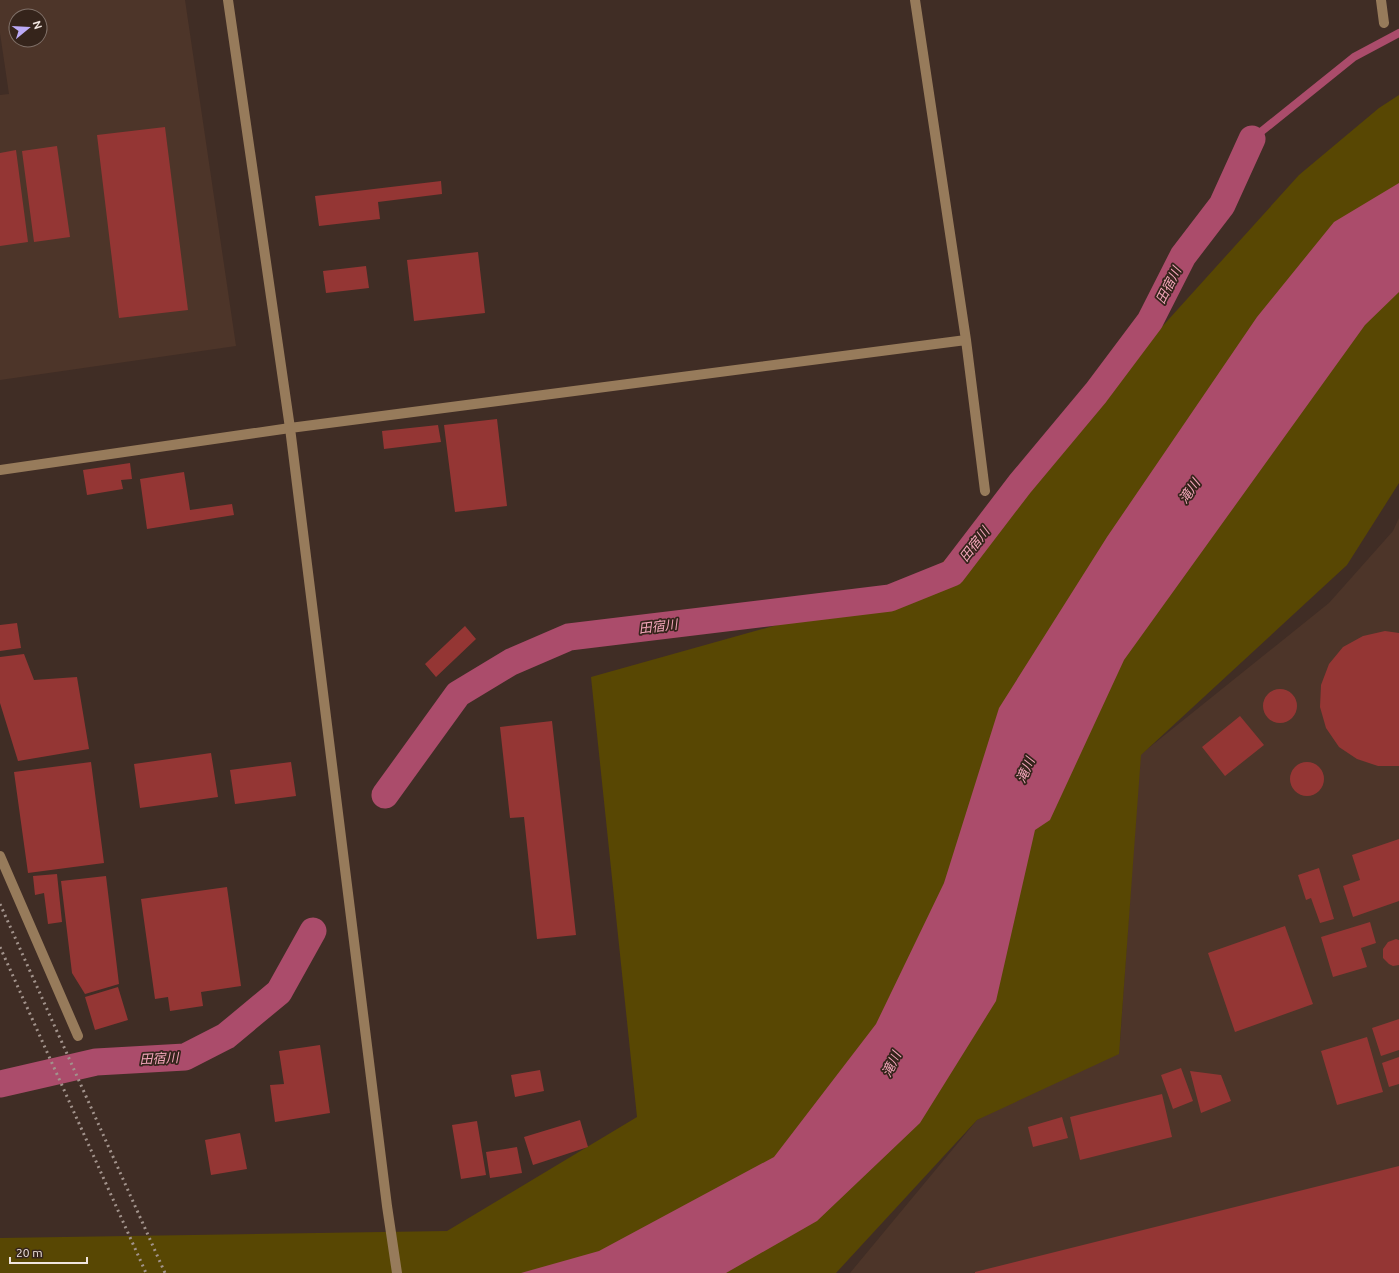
<svg xmlns="http://www.w3.org/2000/svg" width="1399" height="1273" font-family="Ubuntu,'Noto Sans JP',sans-serif">
<rect width="100%" height="100%" fill="#402d25"/>
<path fill="#4d3529" fill-rule="evenodd" d="M0 0H185L236 346 0 380V95L9 94 0 33ZM16 16H40V40H16Z
M1399 518V1273H850L977 1120 1120 1041 1140 755 1329 603 1393 531Z"/>
<path fill="#584703" d="M1399 95V483L1347 565 1141 755 1119 1054 977 1120 836 1273H0V1238L447 1231 637 1117 591 677 920 585 1020 484 1299 175 1379 108Z"/>
<path fill="#ab4c6b" d="M1399 183V292L1365 325 1124 660 1050 820 1035 830 996 1001 920 1123 817 1221 726 1273H521L599 1251 774 1157 876 1024 944 883 999 708 1107 537 1257 317 1334 222Z"/>
<g fill="none" stroke-linecap="round" stroke-linejoin="round">
<path stroke="#ab4c6b" stroke-width="8" d="M1252 139 1354 57 1399 33"/>
<path stroke="#ab4c6b" stroke-width="27" d="M385 795 458 694 511 662 569 637 890 598 952 573 1020 484 1096 393 1150 321 1183 256 1222 205 1252 139
M0 1084 96 1062 185 1057 226 1036 279 992 313 931"/>
</g>
<path fill="#943634" d="M165 127 188 310 119 318 97 135Z
M57 146 70 237 34 242 22 151Z
M16 150 28 242 0 246V153Z
M441 181 442 194 378 202 380 219 319 226 315 196Z
M478 252 485 313 414 321 407 260Z
M366 266 369 288 326 293 323 271Z
M497 419 507 506 455 512 444 425Z
M438 425 441 442 384 449 382 431Z
M130 463 132 479 121 480 123 489 87 495 83 470Z
M184 472 190 510 232 504 234 515 147 529 140 479Z
M17 623 21 648 0 651V625Z
M465 626 476 639 436 677 425 664Z
M1385 631 1399 633V766H1378L1357 759 1339 747 1326 728 1320 707 1321 685 1329 664 1343 647 1363 636Z
M24 654 34 680 77 677 89 749 18 761 0 703V657Z
M1263 706a17 17 0 1 1 34 0a17 17 0 1 1-34 0Z
M1240 716 1264 745 1225 776 1202 747Z
M552 721 576 935 537 939 524 817 510 818 500 727Z
M211 753 218 797 140 808 134 764Z
M1290 779a17 17 0 1 1 34 0a17 17 0 1 1-34 0Z
M91 762 104 863 28 873 14 772Z
M291 762 296 796 235 804 230 770Z
M1399 839V901L1353 917 1343 886 1360 880 1352 855Z
M1319 868 1334 919 1320 923 1311 898 1306 900 1298 875Z
M57 874 62 922 48 924 44 893 35 895 33 876Z
M106 876 119 984 85 994 72 973 61 881Z
M227 887 241 986 201 992 203 1006 170 1011 168 997 155 999 141 899Z
M1370 922 1376 943 1361 948 1367 967 1333 977 1321 937Z
M1285 926 1313 1004 1235 1032 1208 953Z
M1396 939 1399 940V965L1393 966 1389 964 1383 958V949L1388 942Z
M118 987 128 1020 95 1030 85 997Z
M1399 1019V1050L1381 1056 1372 1028Z
M1367 1037 1383 1092 1337 1105 1321 1051Z
M320 1045 330 1113 275 1122 270 1085 284 1084 279 1051Z
M1399 1057V1084L1389 1087 1382 1063Z
M1181 1068 1193 1101 1173 1109 1161 1075Z
M540 1070 544 1091 515 1097 511 1075Z
M1190 1071 1221 1075 1231 1101 1201 1113Z
M1162 1094 1172 1137 1080 1160 1070 1117Z
M1062 1117 1068 1138 1033 1147 1028 1127Z
M580 1120 588 1147 533 1165 524 1137Z
M477 1121 486 1175 461 1179 452 1125Z
M240 1133 247 1169 211 1175 205 1140Z
M517 1147 522 1173 490 1178 486 1152Z
M1399 1166V1273H975V1272Z"/>
<g fill="none" stroke-linecap="round" stroke-linejoin="round">
<path stroke="#977b5b" stroke-width="10" d="M228 0 290 428 387 1206 397 1273
M915 0 966 340 985 491
M1381 0 1384 23
M0 470 290 428 966 340
M0 856 78 1036"/>
<path stroke="#a2938c" stroke-width="3" stroke-dasharray="2 4" stroke-linecap="butt" d="M0 904 165 1273
M0 947 146 1273"/>
</g>
<g text-anchor="middle" stroke-width="3.5" stroke-linejoin="round" paint-order="stroke">
<g font-size="13" font-style="italic" fill="#f4a7bb" stroke="#35241b">
<text transform="translate(1168 285) rotate(-63)" y="5">田宿川</text>
<text transform="translate(1189 491) rotate(-55)" y="5">滝川</text>
<text transform="translate(974 544) rotate(-52)" y="5">田宿川</text>
<text transform="translate(658 626) rotate(-7)" y="5">田宿川</text>
<text transform="translate(1025 770) rotate(-66)" y="5">滝川</text>
<text transform="translate(159 1058) rotate(-3)" y="5">田宿川</text>
<text transform="translate(891 1064) rotate(-64)" y="5">滝川</text>
</g>
</g>
<g transform="translate(28 28) rotate(72)"><circle r="19" fill="#35241b" stroke="#807169"/>
<path d="M0-3L7 15L0 10L-7 15Z" fill="#bbaaf6"/>
<text y="-6" font-size="11" font-weight="bold" text-anchor="middle" fill="#f1e5df">N</text>
</g>
<path d="M10 1257v6h77v-6" fill="none" stroke="#f1e5df" stroke-width="2"/>
<text x="16" y="1257" font-size="12" fill="#f1e5df" stroke="#35241b" stroke-width="3" paint-order="stroke">20 m</text>
</svg>
